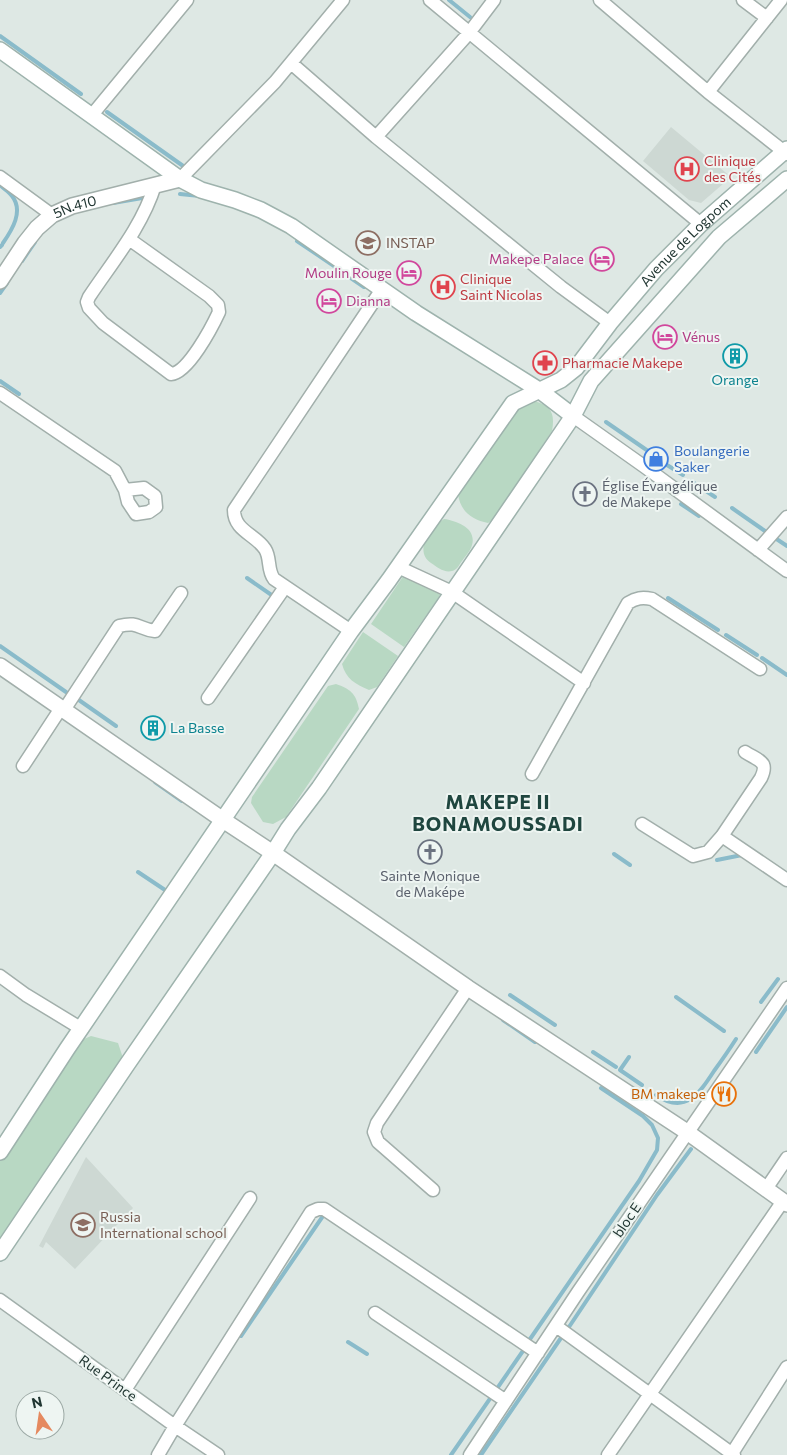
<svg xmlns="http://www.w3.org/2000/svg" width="787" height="1455" font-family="Commissioner,sans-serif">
<rect width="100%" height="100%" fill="#dee8e4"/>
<path fill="#cdd8d3" d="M671 127 731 177 701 203 689 200 643 161Z
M86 1157 133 1208 75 1269 46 1242 43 1248 39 1246Z"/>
<path fill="#b8d8c3" d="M533 401C552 405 555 414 552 431L494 519 488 523C472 520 460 511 458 494L517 408Z
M444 519C458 521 479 529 471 548 469 552 465 557 462 561 459 565 457 570 452 571 444 573 437 567 431 563 413 551 431 527 444 519Z
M404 575 441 591 439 597 404 647 371 624Z
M363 632 398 656 377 687 369 690C355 684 346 679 342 664Z
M336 684C350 689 356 693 359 709L286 817 273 824 263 822 251 803 252 797 328 686Z
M91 1036 118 1043 122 1055 124 1066 0 1244V1154L77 1042Z"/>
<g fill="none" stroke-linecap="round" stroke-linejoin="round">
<path stroke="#8abbca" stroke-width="4" d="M449 0 470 17
M0 36 81 94
M107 112 186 168
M0 185C4 189 9 192 12 196 24 211 12 230 3 243
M180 194 200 196
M113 203 148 197
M297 241 337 268
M0 247 2 245
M22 261 35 242
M342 272 364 287
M0 293 7 283
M0 381 19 394
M606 422 664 462
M667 465 683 475
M691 481 715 497
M681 504 699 516
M732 508 765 531
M772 536 787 546
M247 578 273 596 272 598
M668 598 718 630
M726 635 757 655
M0 646 66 692
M762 658 787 675
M76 698 116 726
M155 782 182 801
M614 854 630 865
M717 860 742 855 743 856
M138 872 165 890
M510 995 555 1025
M676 997 724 1031
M761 1002 778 979
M503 1020 535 1042
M593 1052 616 1067
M756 1052 787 1007
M629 1057 620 1070 642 1085
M656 1095C685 1115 699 1094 714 1071 722 1060 729 1050 736 1039
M567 1330 657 1195 691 1149
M241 1336 325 1213
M348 1342 367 1354
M528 1342 639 1181 657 1150 658 1138 652 1125 643 1116 601 1088
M451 1455 525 1348
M481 1455 563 1335"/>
<g stroke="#a2afab" stroke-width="15">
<path id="minor" d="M430 0 701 224
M494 0 469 33 376 137 561 287 610 323
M600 0 708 92 787 154
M743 0 767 18
M291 63 376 137
M708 92 781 0
M92 115 187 0
M0 177 52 215
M180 179 275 82 343 0
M129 239 209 296 218 305 219 312C212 327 188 373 171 374L103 323 89 308 87 302 89 297C113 261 142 227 155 185
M0 393 115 471 125 490 128 502 136 514 149 512 156 507 155 496 144 488 125 490
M573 416 645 467 787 571
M758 550 787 517
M398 567 452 592 584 683
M351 631 274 579C267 570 271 558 265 549 255 534 234 531 234 510L382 289
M208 698 285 587
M64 710 119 626C139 621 138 629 155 631L181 593
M23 766 61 708
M532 774 628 603C636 598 642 597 652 599L760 669
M642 824 693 856 708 852 722 836 761 778C769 761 759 761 745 752
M722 836 787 880
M0 976 26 995 82 1029
M766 1189 787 1158
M433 1190 378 1142 374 1132 377 1123 468 988
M0 1300 175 1426 218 1455
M375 1313 506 1401
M556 1326 734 1455
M125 1390 250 1198
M158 1455 175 1426 311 1212 318 1209H324L538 1353
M470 1455 578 1292 787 988
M608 1455 783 1201
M731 1455 787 1367"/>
</g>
<g stroke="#a2afab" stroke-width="18">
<g id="tertiary">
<path id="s1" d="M0 281 25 243 37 228 52 215 72 206 180 179"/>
<path d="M0 666 223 820 273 853 468 988 687 1132 787 1204"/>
</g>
</g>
<g stroke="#9eb3ad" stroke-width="18">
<g id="secondary">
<path d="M0 50 180 179 201 190 235 200 261 210 291 226 416 313 539 390 573 416"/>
<path id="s2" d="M0 1152 67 1049 351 631 389 580 513 403 561 380 576 368 610 323 656 269 701 224 787 149"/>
<path d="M0 1253 126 1066 273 853 288 829 319 788 573 416 591 381 719 237 787 179"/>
</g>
</g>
<use href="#minor" stroke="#fff" stroke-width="12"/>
<use href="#tertiary" stroke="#fff" stroke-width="15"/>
<use href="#secondary" stroke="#fff" stroke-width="15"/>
</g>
<defs>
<g id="hospital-ring" transform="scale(1.25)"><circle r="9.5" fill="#eef5f2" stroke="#e0444e" stroke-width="1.5"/><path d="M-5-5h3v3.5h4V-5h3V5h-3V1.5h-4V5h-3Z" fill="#e0444e"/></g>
<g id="school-ring" transform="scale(1.25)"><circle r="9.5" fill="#eef5f2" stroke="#8d6e63" stroke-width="1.5"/><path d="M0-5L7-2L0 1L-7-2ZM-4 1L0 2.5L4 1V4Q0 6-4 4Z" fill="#8d6e63"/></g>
<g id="hotel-ring" transform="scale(1.25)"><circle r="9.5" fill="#eef5f2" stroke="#d1479c" stroke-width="1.5"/><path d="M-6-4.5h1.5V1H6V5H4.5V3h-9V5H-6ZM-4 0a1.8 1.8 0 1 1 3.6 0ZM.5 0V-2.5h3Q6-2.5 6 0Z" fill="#d1479c"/></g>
<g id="building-ring" transform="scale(1.25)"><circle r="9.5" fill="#eef5f2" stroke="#0f9aa8" stroke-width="1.5"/><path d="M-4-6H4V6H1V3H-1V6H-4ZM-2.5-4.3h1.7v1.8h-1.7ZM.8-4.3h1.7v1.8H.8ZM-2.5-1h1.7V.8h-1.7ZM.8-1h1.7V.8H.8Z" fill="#0f9aa8"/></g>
<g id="pharmacy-ring" transform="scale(1.25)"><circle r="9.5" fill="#eef5f2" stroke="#e0444e" stroke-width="1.5"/><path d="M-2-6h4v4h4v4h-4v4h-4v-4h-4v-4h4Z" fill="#e0444e"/></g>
<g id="shop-ring" transform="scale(1.25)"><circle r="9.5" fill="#eef5f2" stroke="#3f7fe0" stroke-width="1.5"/><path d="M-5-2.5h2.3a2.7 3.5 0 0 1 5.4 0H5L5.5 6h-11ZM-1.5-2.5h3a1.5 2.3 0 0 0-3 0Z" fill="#3f7fe0"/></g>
<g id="church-ring" transform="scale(1.25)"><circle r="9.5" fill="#eef5f2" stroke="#6b7280" stroke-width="1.5"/><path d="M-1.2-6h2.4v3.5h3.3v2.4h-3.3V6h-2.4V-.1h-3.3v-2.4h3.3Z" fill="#6b7280"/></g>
<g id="restaurant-ring" transform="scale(1.25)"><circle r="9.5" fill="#eef5f2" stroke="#e8710a" stroke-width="1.5"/><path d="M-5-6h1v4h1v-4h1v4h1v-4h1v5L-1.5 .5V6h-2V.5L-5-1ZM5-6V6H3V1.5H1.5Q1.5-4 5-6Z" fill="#e8710a"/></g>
</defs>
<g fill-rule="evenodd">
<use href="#hospital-ring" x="687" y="169"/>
<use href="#school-ring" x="368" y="243"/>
<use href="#hotel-ring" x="602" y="259"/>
<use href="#hotel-ring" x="409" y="273"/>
<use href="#hospital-ring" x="443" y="287"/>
<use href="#hotel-ring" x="329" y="301"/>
<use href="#hotel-ring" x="665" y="337"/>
<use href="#building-ring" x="735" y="356"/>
<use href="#pharmacy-ring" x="545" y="363"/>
<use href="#shop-ring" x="656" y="459"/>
<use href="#church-ring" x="585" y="494"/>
<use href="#building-ring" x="153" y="728"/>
<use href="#church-ring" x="430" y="852"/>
<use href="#restaurant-ring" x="724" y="1094"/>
<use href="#school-ring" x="83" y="1225"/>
</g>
<g text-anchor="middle" stroke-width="4" stroke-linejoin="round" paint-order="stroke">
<g font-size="14" fill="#be3a42" stroke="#eef5f2" text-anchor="start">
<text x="704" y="166">Clinique<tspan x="704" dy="16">des Cités</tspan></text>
<text x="460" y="284">Clinique<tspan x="460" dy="16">Saint Nicolas</tspan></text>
<text x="562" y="368">Pharmacie Makepe</text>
</g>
<g font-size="14" fill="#213632" stroke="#eef5f2">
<text dy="5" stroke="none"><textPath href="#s1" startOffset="109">5N.410</textPath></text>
<text dy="5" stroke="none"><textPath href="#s2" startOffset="1148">Avenue de Logpom</textPath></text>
<text transform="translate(627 1220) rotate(-56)" y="5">bloc E</text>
<text transform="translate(108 1378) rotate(36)" y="5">Rue Prince</text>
</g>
<g font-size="14" fill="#785e54" stroke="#eef5f2" text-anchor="start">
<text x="386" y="248">INSTAP</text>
<text x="100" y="1222">Russia<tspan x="100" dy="16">International school</tspan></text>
</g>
<g font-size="14" fill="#b23c85" stroke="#eef5f2" text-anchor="end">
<text x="584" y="264">Makepe Palace</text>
<text x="392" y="278">Moulin Rouge</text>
<text x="346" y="306" text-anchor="start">Dianna</text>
<text x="682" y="342" text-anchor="start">Vénus</text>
</g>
<g font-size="14" fill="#0d838f" stroke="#eef5f2">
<text x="735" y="385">Orange</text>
<text x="170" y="733" text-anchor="start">La Basse</text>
</g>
<g font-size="14" fill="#366cbe" stroke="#eef5f2" text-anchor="start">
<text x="674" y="456">Boulangerie<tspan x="674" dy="16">Saker</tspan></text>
</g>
<g font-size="14" fill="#5b616d" stroke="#eef5f2" text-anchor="start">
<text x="602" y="491">Église Évangélique<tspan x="602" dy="16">de Makepe</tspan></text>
<text x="430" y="881" text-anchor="middle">Sainte Monique<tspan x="430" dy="16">de Maképe</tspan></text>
</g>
<g font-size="14" fill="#c56008" stroke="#eef5f2" text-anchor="end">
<text x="706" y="1099">BM makepe</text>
</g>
<g font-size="19" font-weight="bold" letter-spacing="1" fill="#1f463f" stroke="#eef5f2">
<text x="498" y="809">MAKEPE II<tspan x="498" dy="22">BONAMOUSSADI</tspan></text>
</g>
</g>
<g transform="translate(40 1415) rotate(347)"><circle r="24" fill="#eef5f2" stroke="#9ca9a5"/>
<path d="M0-4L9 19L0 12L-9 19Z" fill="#e5895f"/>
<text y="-8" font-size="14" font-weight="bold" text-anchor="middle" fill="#213632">N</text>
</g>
</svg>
